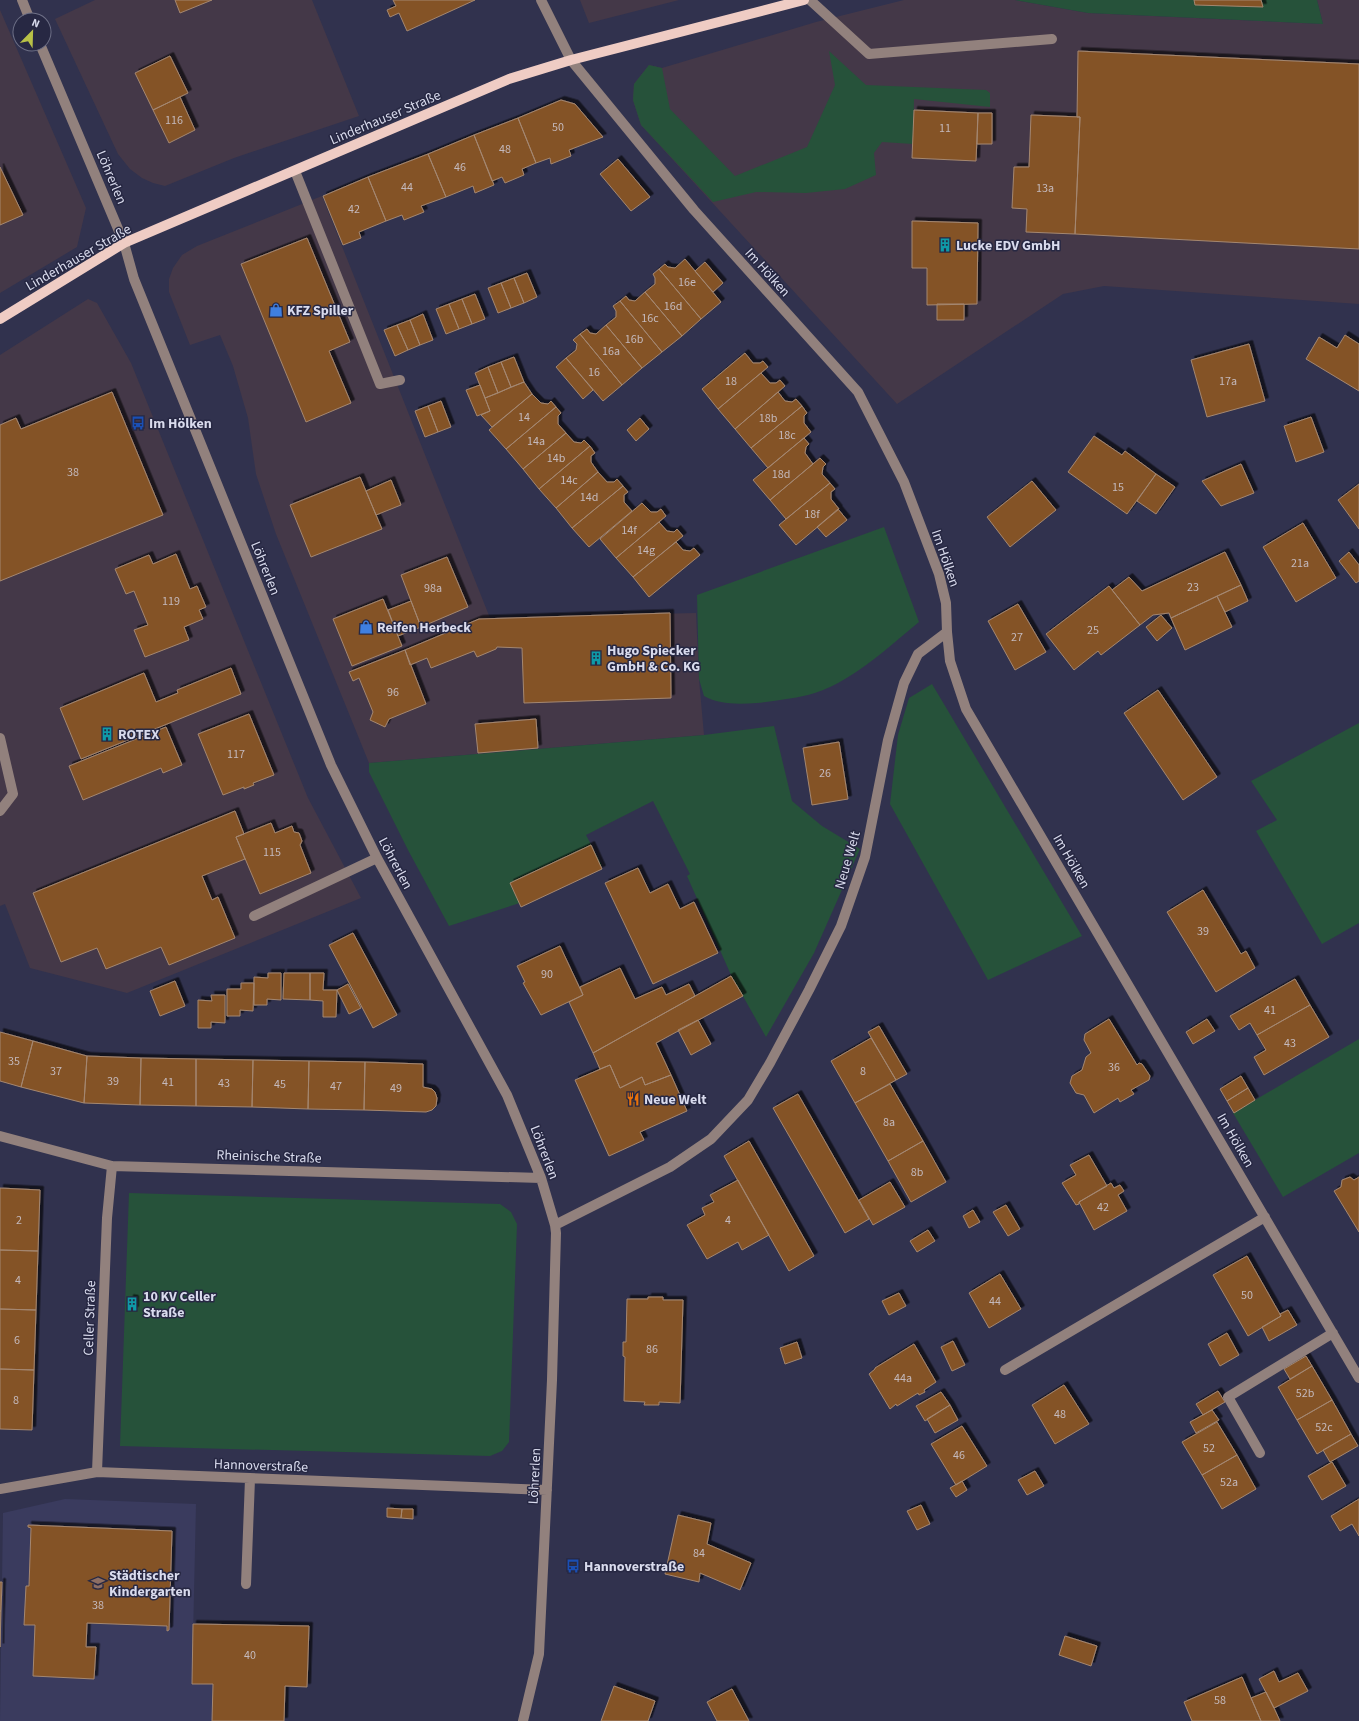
<svg xmlns="http://www.w3.org/2000/svg" width="1359" height="1721" font-family="'Source Sans 3',sans-serif">
<defs>
<filter id="shadow"><feDropShadow dx="3.5" dy="-3.5" stdDeviation="0" flood-color="#0009"/></filter>
</defs>
<rect width="100%" height="100%" fill="#31324e"/>
<path fill="#443848" d="M95 0H312L359 116 234 158 165 186 153 183 142 178 130 169 118 154 55 19Z
M580 0H679L589 23Z
M904 0H1015L1088 13 1323 24 1317 0H1359V304L1104 286 1063 294 897 404 641 125 633 100 634 84 649 65 662 68 816 22Z
M0 10 86 208 77 247 0 293Z
M322 196 490 618 696 613 699 679 704 735 369 763 276 534 256 474 248 418 233 366 220 335 190 345 169 292V279L173 268 182 255 197 246Z
M88 299 97 303 131 363 308 798 361 898 127 993 30 968 5 904 0 906V355Z"/>
<path fill="#3a3b5e" d="M65 1499 196 1504 192 1682 215 1683 214 1721H0L3 1513Z"/>
<path fill="#26523a" d="M1015 0H1317L1323 24 1088 13Z
M829 51 866 85 986 90 990 93V107L914 99 913 144 882 142 874 153 876 175 845 189 806 193 756 192 713 202 641 125 633 100 634 84 649 65 662 68 670 109 735 176 807 147 835 85Z
M884 527 919 622C887 648 849 685 808 695 791 699 774 701 757 703 739 704 719 705 704 696L699 679 697 595Z
M932 684 1082 936 988 980 890 804 898 735 909 698Z
M1359 723V923L1322 944 1256 831 1277 820 1251 781Z
M774 726 792 801 822 826 860 849 814 953 766 1037 731 975 687 876 690 874 653 801 586 835 602 865 523 902 449 926 408 850 369 772V763L704 735Z
M1359 1039V1153L1283 1197 1233 1113Z
M129 1193 500 1204 511 1212 517 1224 509 1442 502 1451 490 1456 120 1446Z"/>
<path fill="#845328" stroke="#a48770" filter="url(#shadow)" d="M175 0H212L180 13Z
M393 0H475L407 31 399 13 390 17 387 10 396 6Z
M1194 0H1261L1263 7 1195 5Z
M1078 51 1359 64V249L1075 234 1080 117H1077Z
M170 56 188 93 153 110 135 73Z
M180 97 195 130 169 143 153 110Z
M561 100 575 104 603 137 569 150 571 156 551 164 550 158 536 163 518 118Z
M914 110 978 113 976 161 912 158Z
M978 113H992V144H977Z
M1031 115 1080 117 1075 234 1026 232 1027 209 1012 208 1014 167H1029Z
M518 118 536 163 522 169 524 175 505 183 502 177 492 181 474 135Z
M474 135 494 185 475 193 473 186 446 197 428 154Z
M428 154 446 197 421 206 424 212 404 220 402 215 386 221 368 177Z
M618 159 650 197 631 211 600 174Z
M0 167 23 215 0 225Z
M368 177 386 221 359 232 361 238 343 245 323 196Z
M912 221 978 223 977 304 927 305V268H912Z
M307 238 350 342 329 351 351 403 306 422 241 264Z
M685 259 721 302 701 319 659 269 665 264 668 267 675 268Z
M705 262 723 283 713 292 695 271Z
M659 269 701 319 682 336 645 292 655 284V278L653 274Z
M527 273 537 297 524 303 514 278Z
M514 278 524 303 511 308 501 283Z
M501 283 511 308 498 313 488 288Z
M645 292 682 336 662 352 620 301 626 296 629 300 635 301Z
M475 294 485 319 472 324 462 299Z
M462 299 472 324 459 329 449 304Z
M620 301 662 352 642 368 606 325 616 317V311L613 306Z
M449 304 459 329 446 334 436 309Z
M937 304H964V320H937Z
M423 314 433 340 420 345 410 320Z
M410 320 420 345 408 350 397 325Z
M397 325 408 350 395 356 384 330Z
M606 325 642 368 622 385 580 334 587 329 590 333 596 334Z
M580 334 622 385 603 401 566 358 576 350 577 344 573 340Z
M1345 335 1359 344V391L1306 359 1319 337 1337 348Z
M1249 344 1265 401 1207 417 1191 360Z
M745 353 753 363H760L763 361 768 367 718 409 702 389Z
M514 357 524 382 511 387 501 362Z
M566 358 593 390 583 399 556 367Z
M501 362 511 387 498 393 488 367Z
M488 367 498 393 485 398 475 373Z
M761 373 770 383H776L780 380 785 386 735 429 718 409Z
M524 382 532 394 492 427 481 415 490 411 485 398Z
M480 385 490 411 477 416 466 390Z
M112 392 163 515 0 581V425L16 418 21 429Z
M778 392 785 401 792 402 796 399 802 406 751 448 735 429Z
M532 394 541 403 548 404 551 401 556 407 506 449 489 430Z
M441 401 451 427 438 432 428 406Z
M428 406 438 432 425 437 415 411Z
M802 406 807 413 804 416V423L811 432 768 468 751 448Z
M556 407 561 413 558 416V424L566 433 523 469 506 449Z
M1311 417 1324 452 1296 462 1284 426Z
M640 418 649 429 636 441 627 430Z
M566 433 574 442 581 443 584 440 590 446 539 489 523 469Z
M1094 436 1122 455 1125 451 1156 474 1127 514 1068 472Z
M804 438 809 444 806 447 805 453 813 464 770 500 753 480Z
M590 446 595 453 591 456V462L598 472 556 508 539 489Z
M820 458 826 464 823 467 822 474 830 483 786 519 770 500Z
M1241 464 1254 493 1221 506 1202 481Z
M598 472 607 482H614L617 479 623 486 572 528 556 508Z
M1156 474 1175 487 1156 514 1137 501Z
M360 477 382 529 311 557 290 505Z
M391 480 401 505 376 515 366 491Z
M1032 481 1056 510 1010 547 987 517Z
M830 483 835 489 831 492V499L839 509 796 545 779 525Z
M1359 484V529L1338 500Z
M623 486 628 492 624 495V502L632 511 589 547 572 528Z
M642 503 651 512H657L661 509 666 516 616 558 600 539Z
M838 509 847 520 826 537 817 527Z
M659 522 667 531 674 532 677 529 683 536 633 577 616 558Z
M1303 523 1336 578 1296 602 1263 547Z
M676 542 683 550 690 551 694 548 700 555 649 597 633 577Z
M1225 552 1241 585 1171 618 1169 613 1153 615 1140 625 1112 590 1129 577 1142 591Z
M1349 552 1359 565V581L1356 583 1339 561Z
M176 554 190 589 197 586 206 607 199 610 203 619 184 627 189 640 145 657 134 630 148 625 134 591 126 594 115 569 149 555 153 564Z
M447 557 468 607 421 627 401 575Z
M1241 585 1248 601 1225 612 1217 596Z
M1109 586 1140 625 1101 655 1098 651 1074 670 1046 634Z
M1217 596 1232 627 1185 650 1171 618Z
M383 599 402 646 352 666 333 619Z
M411 601 421 627 398 636 388 610Z
M1018 604 1046 652 1015 670 988 621Z
M670 613 671 698 524 703 522 648 497 647 496 649 477 657 474 651 431 668 427 658 410 665 405 650 479 619Z
M1161 615 1172 628 1157 641 1146 627Z
M405 650 426 704 389 719 385 727 370 720 373 712 359 678 353 681 349 672Z
M231 668 241 694 81 759 60 708 144 673 156 702 178 693 177 690Z
M1158 690 1217 777 1183 800 1124 713Z
M249 714 274 775 253 783 254 785 244 789V787L223 795 198 734Z
M536 719 538 748 478 753 475 724Z
M166 727 182 765 163 773 161 768 83 800 69 766Z
M839 742 848 799 812 805 803 748Z
M235 811 244 834 236 837 245 859 202 876 212 900 218 897 235 938 169 965 161 947 106 969 97 948 61 962 33 893Z
M271 823 275 833 292 826 294 832 299 833 302 841 300 845 311 873 260 894 236 837Z
M591 845 602 869 521 907 510 883Z
M638 868 650 893 668 884 680 909 694 902 718 953 653 984 605 883Z
M1203 890 1241 954 1246 951 1255 968 1216 992 1167 912Z
M353 933 397 1015 373 1028 329 945Z
M560 946 583 995 541 1015 523 983 525 982 517 966Z
M620 968 635 999 662 987 666 995 689 984 695 996 593 1053 569 1002 583 995 580 987Z
M268 973H281V1000L267 999V1005H254V977L268 978Z
M284 973H310V1000L283 999Z
M310 973H324L323 990H337L336 1017H323V1001L310 1000Z
M731 976 743 996 656 1043 671 1075 645 1085 642 1077 620 1088 610 1065 600 1069 593 1053Z
M1295 979 1310 1005 1257 1035 1250 1023 1239 1030 1230 1016Z
M175 981 185 1006 160 1016 150 991Z
M241 983H254L253 1011 240 1010V1016H227V989H241Z
M348 984 361 1008 349 1014 337 990Z
M211 995H225V1023L211 1022V1028H198V1000L212 1001Z
M1310 1005 1329 1037 1264 1075 1254 1057 1266 1050 1257 1035Z
M1109 1019 1137 1065 1139 1063 1142 1064 1150 1076 1149 1080 1131 1090 1134 1094 1120 1102 1118 1098 1094 1113 1084 1095 1076 1093 1070 1083 1072 1076 1082 1070 1086 1057 1091 1053 1084 1040 1085 1034Z
M1207 1019 1215 1031 1193 1044 1186 1032Z
M698 1020 711 1044 691 1055 678 1030Z
M879 1026 907 1074 896 1080 868 1032Z
M0 1032 33 1041 21 1087 0 1081Z
M871 1038 896 1080 855 1103 831 1061Z
M33 1041 87 1056 84 1103 21 1087Z
M87 1056 141 1058 140 1105 84 1103Z
M141 1058 196 1059V1106L140 1105Z
M196 1059 253 1060 252 1107 196 1106Z
M253 1060 309 1061 308 1109 252 1107Z
M309 1061 365 1062 364 1110 308 1109Z
M365 1062 423 1064V1087L432 1089 435 1092 437 1098 436 1106 432 1110 426 1112 364 1110Z
M610 1065 620 1088 642 1077 645 1085 671 1075 687 1111 640 1132 644 1140 609 1156 575 1080Z
M1241 1076 1248 1088 1227 1101 1220 1089Z
M890 1084 923 1141 888 1161 855 1103Z
M1248 1088 1255 1100 1234 1113 1227 1101Z
M798 1094 869 1219 845 1233 773 1108Z
M749 1141 814 1256 789 1271 724 1156Z
M923 1141 946 1182 911 1202 888 1161Z
M1089 1155 1107 1186 1079 1202V1204L1076 1205 1062 1183 1076 1175 1070 1165Z
M1350 1177 1354 1180 1359 1177V1232L1334 1191 1341 1187 1342 1180Z
M738 1180 769 1235 742 1250 738 1242 707 1259 687 1225 705 1215 702 1208 714 1202 710 1195Z
M890 1182 905 1207 873 1225 859 1200Z
M1111 1183 1114 1188 1120 1185 1124 1191 1118 1195 1127 1211 1094 1230 1079 1202Z
M0 1188 40 1190 38 1251 0 1250Z
M1006 1205 1020 1229 1008 1236 993 1212Z
M973 1210 980 1222 969 1228 963 1216Z
M928 1230 935 1241 917 1252 910 1241Z
M0 1250 38 1251 36 1310 0 1309Z
M1247 1256 1281 1316 1248 1336 1213 1275Z
M1000 1274 1021 1309 989 1328 969 1293Z
M899 1293 906 1306 889 1315 882 1301Z
M648 1297H663V1300H683L680 1403 659 1402V1405H644L645 1402 624 1401 625 1357 623 1356V1342H626L627 1299H648Z
M130 1298 135 1299V1310H130Z
M0 1309 36 1310 34 1370 0 1369Z
M1288 1310 1297 1325 1269 1341 1262 1327 1281 1316 1280 1314Z
M1227 1333 1239 1355 1220 1366 1208 1344Z
M953 1341 965 1365 952 1371 941 1347Z
M797 1342 802 1358 785 1364 780 1348Z
M914 1344 936 1382 924 1390 925 1392 919 1395 918 1393 897 1406 896 1404 890 1409 869 1374 875 1369V1368Z
M1306 1356 1312 1366 1290 1379 1284 1369Z
M1312 1366 1332 1400 1297 1420 1278 1387Z
M0 1369 34 1370 32 1430 0 1429Z
M1064 1385 1089 1424 1055 1444 1032 1405Z
M1218 1391 1225 1402 1203 1415 1196 1404Z
M941 1392 950 1405 925 1421 916 1406Z
M1332 1400 1351 1434 1317 1454 1297 1420Z
M950 1405 958 1420 935 1433 927 1419Z
M1212 1410 1219 1420 1196 1433 1190 1422Z
M1217 1422 1237 1455 1202 1475 1182 1442Z
M962 1426 987 1466 956 1485 931 1444Z
M1351 1434 1358 1446 1330 1462 1323 1450Z
M1237 1455 1256 1489 1222 1509 1202 1475Z
M1332 1462 1346 1486 1322 1500 1308 1476Z
M1035 1471 1044 1486 1027 1495 1018 1480Z
M962 1481 967 1490 956 1497 950 1488Z
M1359 1499V1536L1352 1524 1340 1531 1331 1516Z
M921 1505 930 1524 917 1530 907 1511Z
M387 1508 402 1509 401 1518 387 1517Z
M402 1509H413V1519L401 1518Z
M678 1515 711 1523 707 1544 751 1563 740 1590 700 1573 699 1582 665 1574Z
M28 1525 172 1531 169 1630 167 1631V1626L87 1623 86 1647H96L94 1679 33 1676 35 1625H24L26 1586H29L31 1528 28 1527Z
M0 1582H2L1 1611H0Z
M0 1611H1L0 1647Z
M193 1624 309 1626 307 1687 285 1686 284 1721H212L213 1684H192Z
M1065 1636 1097 1646 1091 1666 1059 1655Z
M1274 1671 1279 1682 1298 1673 1308 1691 1274 1708 1259 1679Z
M1242 1677 1261 1721H1192L1184 1702Z
M614 1686 655 1701 648 1721H601Z
M732 1689 749 1721H717L707 1702Z
M1266 1692 1274 1708 1280 1721H1261L1251 1698Z"/>
<g fill="none" stroke-linecap="round" stroke-linejoin="round">
<path stroke="#92817d" stroke-width="10" d="M22 0 30 20
M541 0 571 60 694 210 858 392 904 482 939 574 946 603 947 632 950 661 966 709 1359 1378
M810 0 869 54 1052 39
M40 44 124 243 134 279 331 765 377 858 507 1095 541 1178 555 1225 556 1233 552 1380 539 1654 523 1721
M295 171 380 384 400 380
M0 738 13 794 0 811
M254 916 377 858
M0 1136 112 1166 541 1178
M555 1225 670 1167 711 1139 748 1100 770 1063 809 990 841 926 865 857 888 740 904 683 918 654 947 632
M1005 1370 1265 1217
M1260 1453 1228 1397 1333 1333
M97 1472 107 1218 112 1166
M0 1489 97 1472 547 1490
M246 1584 250 1479"/>
<path stroke="#efccc4" stroke-width="10" d="M0 319 124 243 509 79 571 60 804 0"/>
</g>
<defs>
<g id="building-bare" transform="scale(1.08)"><path d="M-4-6H4V6H1V3H-1V6H-4ZM-2.5-4.3h1.7v1.8h-1.7ZM.8-4.3h1.7v1.8H.8ZM-2.5-1h1.7V.8h-1.7ZM.8-1h1.7V.8H.8Z" fill="#0f9aa8" stroke="#272843" stroke-width="2.5" paint-order="stroke"/></g>
<g id="shop-bare" transform="scale(1.08)"><path d="M-5-2.5h2.3a2.7 3.5 0 0 1 5.4 0H5L5.5 6h-11ZM-1.5-2.5h3a1.5 2.3 0 0 0-3 0Z" fill="#3f7fe0" stroke="#272843" stroke-width="2.5" paint-order="stroke"/></g>
<g id="bus-bare" transform="scale(1.08)"><path d="M-5-6H5V4H4V6H2V4H-2V6H-4V4H-5ZM-3.5-4V0h7V-4ZM-3.5 1.2v1.5H-2V1.2ZM2 1.2v1.5H3.5V1.2Z" fill="#1a4fb4" stroke="#272843" stroke-width="2.5" paint-order="stroke"/></g>
<g id="restaurant-bare" transform="scale(1.08)"><path d="M-5-6h1v4h1v-4h1v4h1v-4h1v5L-1.5 .5V6h-2V.5L-5-1ZM5-6V6H3V1.5H1.5Q1.5-4 5-6Z" fill="#e8710a" stroke="#272843" stroke-width="2.5" paint-order="stroke"/></g>
<g id="school-bare" transform="scale(1.08)"><path d="M0-5L7-2L0 1L-7-2ZM-4 1L0 2.5L4 1V4Q0 6-4 4Z" fill="#8d6e63" stroke="#272843" stroke-width="2.5" paint-order="stroke"/></g>
</defs>
<g fill-rule="evenodd">
<use href="#building-bare" x="945" y="245"/>
<use href="#shop-bare" x="276" y="310"/>
<use href="#bus-bare" x="138" y="423"/>
<use href="#shop-bare" x="366" y="627"/>
<use href="#building-bare" x="596" y="658"/>
<use href="#building-bare" x="107" y="734"/>
<use href="#restaurant-bare" x="633" y="1099"/>
<use href="#building-bare" x="132" y="1304"/>
<use href="#bus-bare" x="573" y="1566"/>
<use href="#school-bare" x="98" y="1583"/>
</g>
<g text-anchor="middle" stroke-width="3" stroke-linejoin="round" paint-order="stroke">
<g font-size="12" fill="#c4b9bc">
<text x="174" y="124">116</text>
<text x="558" y="131">50</text>
<text x="945" y="132">11</text>
<text x="505" y="153">48</text>
<text x="460" y="171">46</text>
<text x="407" y="191">44</text>
<text x="1045" y="192">13a</text>
<text x="354" y="213">42</text>
<text x="687" y="286">16e</text>
<text x="673" y="310">16d</text>
<text x="650" y="322">16c</text>
<text x="634" y="343">16b</text>
<text x="611" y="355">16a</text>
<text x="594" y="376">16</text>
<text x="731" y="385">18</text>
<text x="1228" y="385">17a</text>
<text x="524" y="421">14</text>
<text x="768" y="422">18b</text>
<text x="787" y="439">18c</text>
<text x="536" y="445">14a</text>
<text x="556" y="462">14b</text>
<text x="73" y="476">38</text>
<text x="781" y="478">18d</text>
<text x="569" y="484">14c</text>
<text x="1118" y="491">15</text>
<text x="589" y="501">14d</text>
<text x="812" y="518">18f</text>
<text x="629" y="534">14f</text>
<text x="646" y="554">14g</text>
<text x="1300" y="567">21a</text>
<text x="1193" y="591">23</text>
<text x="433" y="592">98a</text>
<text x="171" y="605">119</text>
<text x="1093" y="634">25</text>
<text x="1017" y="641">27</text>
<text x="393" y="696">96</text>
<text x="236" y="758">117</text>
<text x="825" y="777">26</text>
<text x="272" y="856">115</text>
<text x="1203" y="935">39</text>
<text x="547" y="978">90</text>
<text x="1270" y="1014">41</text>
<text x="1290" y="1047">43</text>
<text x="14" y="1065">35</text>
<text x="1114" y="1071">36</text>
<text x="56" y="1075">37</text>
<text x="863" y="1075">8</text>
<text x="113" y="1085">39</text>
<text x="168" y="1086">41</text>
<text x="224" y="1087">43</text>
<text x="280" y="1088">45</text>
<text x="336" y="1090">47</text>
<text x="396" y="1092">49</text>
<text x="889" y="1126">8a</text>
<text x="917" y="1176">8b</text>
<text x="1103" y="1211">42</text>
<text x="19" y="1224">2</text>
<text x="728" y="1224">4</text>
<text x="18" y="1284">4</text>
<text x="1247" y="1299">50</text>
<text x="995" y="1305">44</text>
<text x="17" y="1344">6</text>
<text x="652" y="1353">86</text>
<text x="903" y="1382">44a</text>
<text x="1305" y="1397">52b</text>
<text x="16" y="1404">8</text>
<text x="1060" y="1418">48</text>
<text x="1324" y="1431">52c</text>
<text x="1209" y="1452">52</text>
<text x="959" y="1459">46</text>
<text x="1229" y="1486">52a</text>
<text x="699" y="1557">84</text>
<text x="98" y="1609">38</text>
<text x="250" y="1659">40</text>
<text x="1220" y="1704">58</text>
</g>
<g font-size="14" fill="#d9dbed" stroke="#272843">
<text transform="translate(385 117) rotate(-23)" y="5">Linderhauser Straße</text>
<text transform="translate(112 177) rotate(67)" y="5">Löhrerlen</text>
<text transform="translate(78 257) rotate(-30)" y="5">Linderhauser Straße</text>
<text transform="translate(768 272) rotate(48)" y="5">Im Hölken</text>
<text transform="translate(946 558) rotate(71)" y="5">Im Hölken</text>
<text transform="translate(266 568) rotate(68)" y="5">Löhrerlen</text>
<text transform="translate(847 860) rotate(-74)" y="5">Neue Welt</text>
<text transform="translate(1072 861) rotate(60)" y="5">Im Hölken</text>
<text transform="translate(396 863) rotate(62)" y="5">Löhrerlen</text>
<text transform="translate(1236 1140) rotate(60)" y="5">Im Hölken</text>
<text transform="translate(545 1152) rotate(69)" y="5">Löhrerlen</text>
<text transform="translate(269 1156) rotate(2)" y="5">Rheinische Straße</text>
<text transform="translate(89 1318) rotate(-88)" y="5">Celler Straße</text>
<text transform="translate(261 1465) rotate(2)" y="5">Hannoverstraße</text>
<text transform="translate(534 1476) rotate(-87)" y="5">Löhrerlen</text>
</g>
<g font-size="14" font-weight="bold" fill="#d9dbed" stroke="#272843" text-anchor="start">
<text x="956" y="250">Lucke EDV GmbH</text>
<text x="287" y="315">KFZ Spiller</text>
<text x="149" y="428">Im Hölken</text>
<text x="377" y="632">Reifen Herbeck</text>
<text x="607" y="655">Hugo Spiecker<tspan x="607" dy="16">GmbH &amp; Co. KG</tspan></text>
<text x="118" y="739">ROTEX</text>
<text x="644" y="1104">Neue Welt</text>
<text x="143" y="1301">10 KV Celler<tspan x="143" dy="16">Straße</tspan></text>
<text x="584" y="1571">Hannoverstraße</text>
<text x="109" y="1580">Städtischer<tspan x="109" dy="16">Kindergarten</tspan></text>
</g>
</g>
<g transform="translate(32 32) rotate(23)"><circle r="19" fill="#272843" stroke="#6e7087"/>
<path d="M0-3L7 15L0 10L-7 15Z" fill="#b8c147"/>
<text y="-6" font-size="11" font-weight="bold" text-anchor="middle" fill="#d9dbed">N</text>
</g>
</svg>
